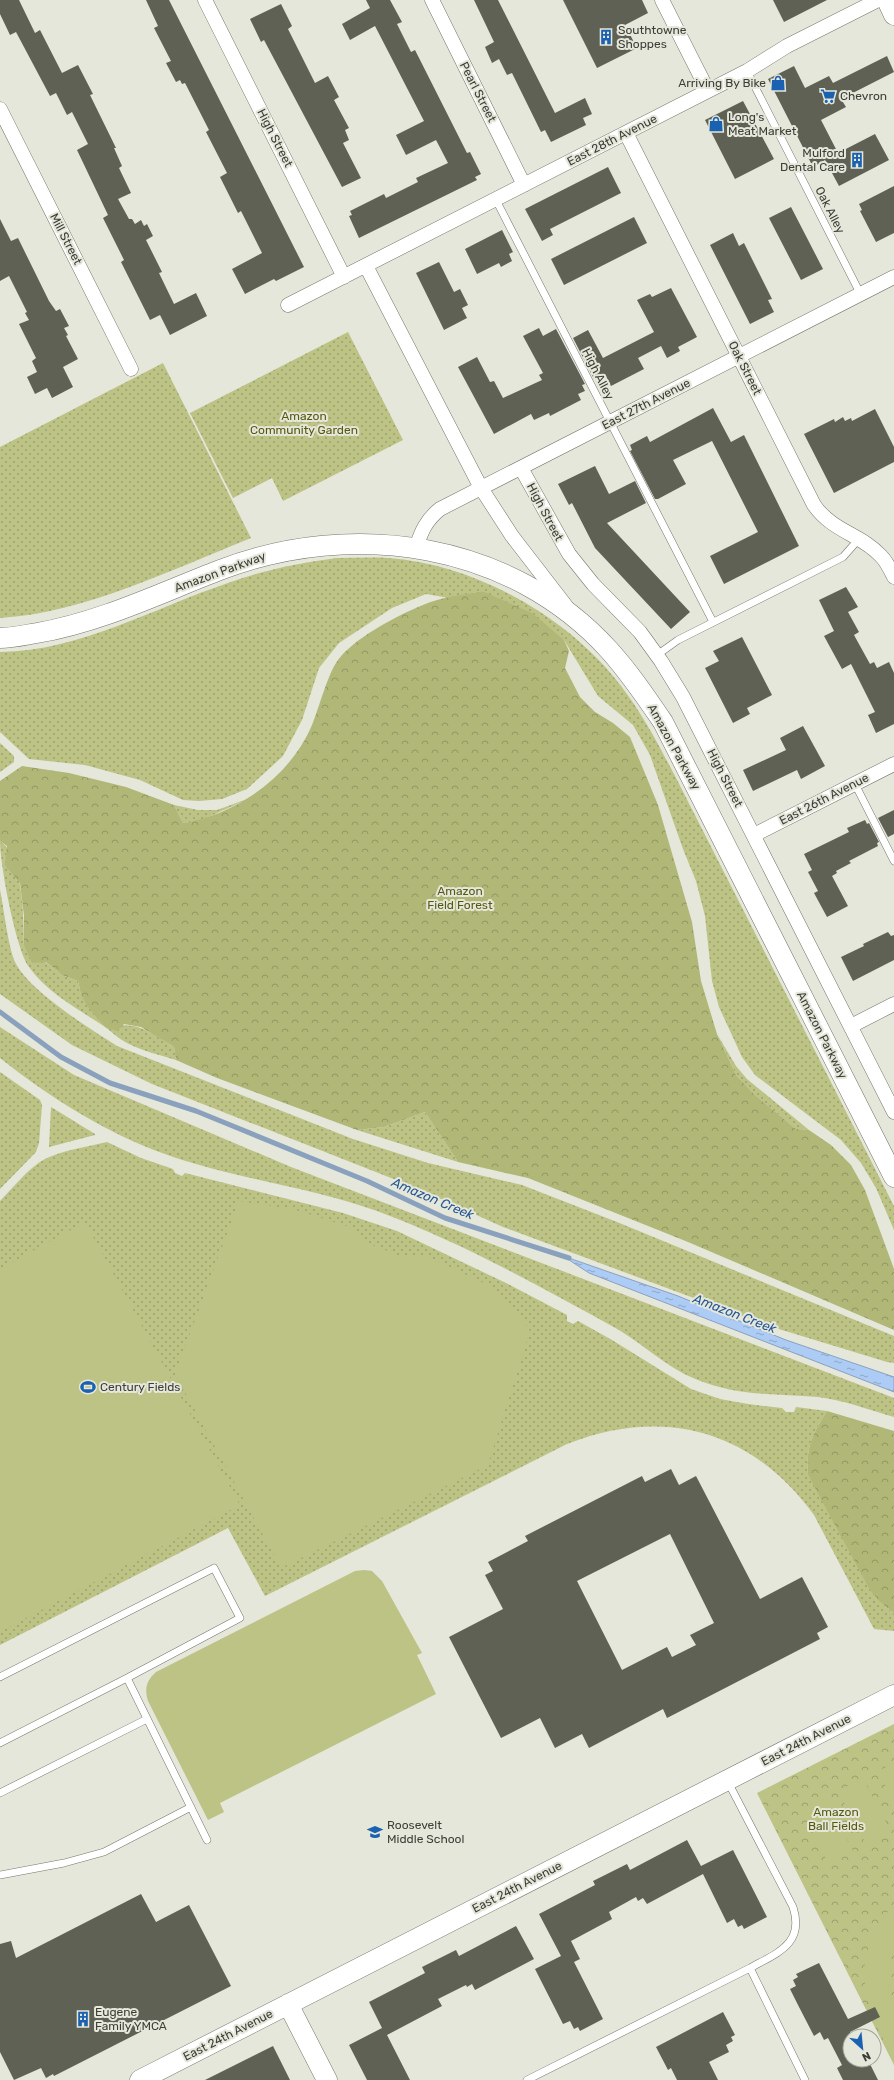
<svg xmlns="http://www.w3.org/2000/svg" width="894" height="2080" font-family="Rubik,sans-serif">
<defs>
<pattern id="grass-dots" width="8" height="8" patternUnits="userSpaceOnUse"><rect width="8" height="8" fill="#bdc285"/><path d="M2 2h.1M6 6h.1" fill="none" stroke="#9b9f6e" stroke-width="1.8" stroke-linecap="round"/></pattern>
<pattern id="forest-crowns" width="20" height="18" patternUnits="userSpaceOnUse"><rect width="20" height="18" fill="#b1b777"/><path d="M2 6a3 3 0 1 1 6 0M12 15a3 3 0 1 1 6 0" fill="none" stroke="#919662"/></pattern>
<pattern id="park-crowns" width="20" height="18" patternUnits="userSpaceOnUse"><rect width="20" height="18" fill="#bdc285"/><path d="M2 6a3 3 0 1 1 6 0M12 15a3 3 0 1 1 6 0" fill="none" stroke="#9b9f6e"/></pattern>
<pattern id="water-ripples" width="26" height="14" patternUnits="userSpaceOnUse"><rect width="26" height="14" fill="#acccf6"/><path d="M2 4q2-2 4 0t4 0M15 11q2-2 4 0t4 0" fill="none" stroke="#8da7c8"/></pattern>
</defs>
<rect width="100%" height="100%" fill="#e5e7da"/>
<path fill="url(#grass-dots)" d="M348 332 403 440 283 501 272 478 233 498 190 413Z
M163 363 251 538C173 569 84 613 0 618V447Z
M337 558C354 558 372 557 388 558 475 564 569 617 621 686 642 713 658 744 674 774L894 1206V1230L876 1188 861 1163 841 1140 755 1075 742 1057 719 1007 712 981 705 916 696 881 683 849 650 755 633 725 598 696 564 640 482 591 449 598 426 594 392 608 339 643 319 668 302 720 283 756 247 789 222 799 199 801 183 800 140 780 85 765 29 759 0 732V652C81 651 153 608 228 583 263 570 300 563 337 558Z
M0 743 14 756V762L0 772Z
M250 798 202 820 183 823 174 805 198 810H217Z
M0 841C23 856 24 919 24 945L62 975 78 981 81 995 105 1027C139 1021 146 1030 174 1047L176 1060C160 1055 142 1051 127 1043 119 1039 112 1032 105 1027 80 1010 47 993 29 967 16 949 0 865 0 841Z
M0 890C4 909 8 946 15 962 29 991 89 1028 117 1046L353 1139 428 1163 522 1185 617 1222 894 1336V1363L887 1362 769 1326 503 1227 419 1189 152 1084 72 1045 0 994Z
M0 1027 74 1075 291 1167 894 1398V1417C869 1410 844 1400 818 1397 773 1393 737 1397 693 1378 667 1367 644 1345 619 1330 541 1287 461 1242 377 1211 308 1186 234 1179 165 1154 106 1133 49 1097 0 1058Z
M717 1034 736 1066 747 1079 809 1130 796 1129 754 1094 736 1075Z
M0 1072 40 1100 42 1105 39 1143 36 1152 0 1189Z
M51 1107 95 1134V1135L49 1147Z
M425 1112 458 1162 357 1130 384 1127Z
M107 1142 141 1158 173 1169 175 1173 182 1176 185 1173 343 1213 397 1231 506 1283 567 1315V1321L573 1324 578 1321 612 1340 691 1389 720 1399 748 1404 782 1408 786 1412H794L796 1407 827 1411C812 1435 806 1446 808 1475L881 1603 894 1613V1631L874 1629 814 1515C752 1430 664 1406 567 1444L265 1596 228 1528 0 1645V1201C14 1187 28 1168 45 1159 63 1150 87 1147 107 1142Z"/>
<path fill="url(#forest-crowns)" d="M482 591 532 613 564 640 569 651 565 668 580 697 595 712 613 723 630 737 658 805 692 922 701 981 717 1034 736 1075 754 1094 796 1129 809 1130 831 1145 851 1165 865 1190 894 1269V1330L688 1242 528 1178 458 1162 425 1112 384 1127 357 1130 217 1078 176 1060 174 1047 141 1027 124 1024 117 1031 105 1027 88 1007 81 995 78 981 62 975 46 962 32 963 24 945V916L20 883 5 865 7 846 0 841V781L22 766 69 773 126 787 174 805 183 823C237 814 290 777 312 725 319 708 327 677 336 663 350 640 398 615 423 605 441 597 463 595 482 591Z
M827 1411 894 1431V1613L881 1603 870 1590 808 1475C806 1446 812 1435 827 1411Z"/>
<path fill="url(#park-crowns)" d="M894 1724V2065L757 1793Z"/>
<path fill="#bdc285" d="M239 1201 293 1209 347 1226 367 1243 401 1256H427L486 1284 518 1312 530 1331 488 1465 281 1568 175 1374Z
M85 1222 240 1505 0 1632V1269Z
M364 1570 372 1571 382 1581 422 1653 417 1655 436 1694 220 1803 224 1812 208 1820 148 1701C144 1688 147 1680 156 1672L355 1571Z
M894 1763V1803L878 1771Z
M863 1778 891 1832 866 1844 838 1791Z
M826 1797 853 1851 828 1863 801 1809Z
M894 1904V1946L888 1972V1987L894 2007V2061C864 2000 846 1962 894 1904Z"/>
<path fill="url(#water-ripples)" stroke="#8aa1bd" d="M563 1256 678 1296 786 1340 894 1377V1392L589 1273Z"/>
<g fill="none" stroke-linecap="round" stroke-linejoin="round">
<path stroke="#8aa1bd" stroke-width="5" d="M0 1012 61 1057 110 1083 196 1111 367 1181 445 1218 569 1258"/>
</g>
<path fill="#5f6155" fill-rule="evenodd" d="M0 0H19L35 33 40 30 62 73 78 65 93 94 90 95 116 148H114L122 166 119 168 131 193 118 199 129 219H132L135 224 141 220 144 226 147 224 153 236 146 240 162 272 159 273 174 304 196 293 207 316 170 335 160 315 150 320 121 262 124 260 103 218 108 215 77 150 88 144 72 112 67 115 56 93 50 96 16 32 10 35 0 14Z
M146 0H169L304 267 276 281 274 279 245 294 232 269 262 253 241 211 238 213 220 177 227 173 206 132 209 130 185 83 182 84 180 80 176 82 166 63 171 61 154 28 158 26Z
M366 0H390L402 22 397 24 411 52 415 50 467 153 470 152 481 174 475 177 477 180 359 238 349 216 352 215 350 211 384 194 386 198 418 182 416 178 448 163 436 140 406 155 396 135 424 121 375 26 350 40 342 24 370 8Z
M474 0H498L555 113 585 98 592 114 583 118 586 125 551 142 545 130 541 132 512 73 507 75 499 59 492 63 485 47 494 42Z
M563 0H642L648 13 625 25 637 48 597 68Z
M773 0H827L784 22Z
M281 4 292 26 288 29 315 83 328 76 339 97 334 100 349 128 345 130 349 140 343 143 361 178 342 187 264 40 261 42 250 19Z
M887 56 894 72 841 99 846 107 821 120 838 153 875 134 889 160 839 186 825 160 813 167 768 79 794 66 805 88 829 76 833 83Z
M743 101 774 159 735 179 705 120Z
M608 167 621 193 550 229 553 235 542 241 525 209Z
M894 186V233L876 242 860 211 862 210 859 204Z
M791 207 823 269 801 280 769 218Z
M634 217 647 243 564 285 551 259Z
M0 219 11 241 18 238 49 301 56 311 60 309 69 326 64 328 68 335 66 336 78 359 63 367 73 387 52 398 47 388 35 394 27 377 37 372 32 361 36 358 19 324 29 320 25 313 27 312 9 276 0 281Z
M502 230 513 252 509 254 512 261 501 267 499 263 477 274 465 249Z
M733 233 739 246 744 243 772 299 768 300 774 312 750 324 710 245Z
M439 262 454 292 460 289 468 305 462 308 467 318 444 330 416 273Z
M671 288 697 337 678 347 680 351 667 358 661 346 638 358 644 369 611 386 605 374 594 379 573 338 588 330 603 358 654 332 637 300 650 294 652 297Z
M539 328 543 336 556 329 585 384 582 385 585 391 578 394 581 400 550 416 549 413 534 420 531 414 494 434 458 367 477 357 490 382 494 381 503 398 542 380 539 375 543 373 523 336Z
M713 408 731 442 744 435 799 546 724 584 710 556 758 532 712 441 673 460 686 484 658 499H655L630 451 632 450 630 445 647 436 650 442Z
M875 409 894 447V462L834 493 804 434 834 419 835 422 843 417 845 421 851 418 852 421Z
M595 466 609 494 635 481 646 503 607 523 690 612 671 629 595 548 572 503 569 505 558 484Z
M846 587 858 607 848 612 859 632 854 635 870 664 874 662 877 668 889 662 894 673V724L876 733 868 715 875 712 851 664 842 669 824 636 834 631 819 600Z
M742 637 772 695 747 708 750 714 733 723 705 668 719 661 713 651Z
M803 726 825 766 801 779 797 770 753 791 743 770 786 750 780 738Z
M894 810V834L888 837 878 818Z
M865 820 867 824 869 823 879 842 877 843 878 846 849 861 851 863 836 871 837 873 832 876 848 906 827 917 814 893 818 891 808 872 812 870 804 854 849 832 847 828Z
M888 932 891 936 894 935V960L853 981 841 957 864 946 863 944Z
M671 1469 679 1485 696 1476 760 1599 802 1577 828 1627 817 1633 820 1639 667 1718 663 1709 589 1748 582 1734 555 1748 540 1718 501 1738 449 1637 503 1609 485 1575 493 1571 488 1562 528 1541 525 1536 642 1476 645 1482ZM670 1534 714 1623 690 1635 696 1645 672 1657 667 1647 622 1670 577 1581Z
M687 1840 701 1866 733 1850 767 1917 744 1929 742 1925 738 1927 734 1919 727 1923 703 1874 647 1904 643 1898 638 1901 636 1897 609 1912 612 1919 571 1941 580 1959 574 1962 603 2019 580 2031 578 2027 574 2029 570 2021 563 2024 535 1969 561 1956 539 1914 595 1885 593 1881 627 1864 630 1870Z
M141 1894 156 1922 189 1905 231 1986 54 2076 53 2074 46 2078 41 2068 14 2080 0 2052V1944L11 1941 16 1958Z
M516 1926 534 1959 475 1990 472 1984 467 1987 466 1985 438 1999 442 2006 387 2035 410 2080H367L349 2045 382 2028 369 2002 425 1973 422 1967 456 1950 459 1956Z
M819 1963 848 2019 875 2007 880 2017 850 2032V2060H868L878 2080H843L837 2068 842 2065 828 2038 824 2040 820 2032 814 2036 798 2005 790 1989 796 1986 793 1980 798 1977 796 1974Z
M723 2012 735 2035 731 2037 733 2041 726 2045 729 2052 709 2062 718 2080H677L671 2068 668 2070 656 2047Z
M273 2046 290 2080H205Z"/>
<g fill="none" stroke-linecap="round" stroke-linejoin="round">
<g stroke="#76776b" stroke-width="8">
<path id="lane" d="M747 71 861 295
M496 200 713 622
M657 655 678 640 843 557 858 540
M855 784 894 861
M0 1677 214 1568 240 1618 127 1678 207 1840
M0 1743 127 1678
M0 1793 147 1719
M0 1875 64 1863 104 1852 191 1807
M750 1968 805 2080
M527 2080 750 1968C777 1953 805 1944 793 1907L728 1782"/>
</g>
<g stroke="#76776b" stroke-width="15">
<path id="street" d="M205 0 344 277
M432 0 524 185
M662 0 708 91
M0 109 131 369
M626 133 814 505C833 532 861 534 881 556 887 562 890 569 894 577
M366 266 481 488 512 536 566 606
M288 305 747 71 787 46 878 0
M521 468 569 554 593 584 640 632 661 661 683 697 894 1112
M416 548C421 532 426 520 440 509L894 277
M754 835 894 764
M851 1026 894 1004"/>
</g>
<g stroke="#76776b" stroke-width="21">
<path id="secondary" d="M887 0 894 15
M0 638C12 638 25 635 37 633 101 622 160 593 220 570 353 519 511 542 609 650 629 672 646 697 663 722L894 1177
M288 2004 327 2080
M140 2080 894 1695"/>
</g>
<use href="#lane" stroke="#fff" stroke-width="7"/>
<use href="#street" stroke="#fff" stroke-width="14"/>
<use href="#secondary" stroke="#fff" stroke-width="20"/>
</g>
<defs>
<g id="building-bare" transform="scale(1.2)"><path d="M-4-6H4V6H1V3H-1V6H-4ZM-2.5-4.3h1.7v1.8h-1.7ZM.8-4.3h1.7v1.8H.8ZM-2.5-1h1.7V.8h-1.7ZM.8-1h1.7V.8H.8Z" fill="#1b61b1" stroke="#e5e7da" stroke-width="2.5" paint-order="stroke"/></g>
<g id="shop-bare" transform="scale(1.2)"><path d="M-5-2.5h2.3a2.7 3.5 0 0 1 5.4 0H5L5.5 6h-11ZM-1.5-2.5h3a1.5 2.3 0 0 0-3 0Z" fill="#1b61b1" stroke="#e5e7da" stroke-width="2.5" paint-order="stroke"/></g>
<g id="supermarket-bare" transform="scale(1.2)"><path d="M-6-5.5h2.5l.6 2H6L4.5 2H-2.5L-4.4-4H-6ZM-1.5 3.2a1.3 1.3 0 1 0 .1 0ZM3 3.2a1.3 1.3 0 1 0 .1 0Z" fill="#1b61b1" stroke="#e5e7da" stroke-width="2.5" paint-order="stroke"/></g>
<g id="stadium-bare" transform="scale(1.2)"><path d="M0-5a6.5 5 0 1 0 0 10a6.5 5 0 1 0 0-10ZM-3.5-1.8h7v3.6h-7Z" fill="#1b61b1" stroke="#e5e7da" stroke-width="2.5" paint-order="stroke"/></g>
<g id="school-bare" transform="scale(1.2)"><path d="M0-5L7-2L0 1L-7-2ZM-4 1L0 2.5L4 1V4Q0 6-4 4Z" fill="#1b61b1" stroke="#e5e7da" stroke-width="2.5" paint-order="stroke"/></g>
</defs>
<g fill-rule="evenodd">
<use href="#building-bare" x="606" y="37"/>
<use href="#shop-bare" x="778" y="83"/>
<use href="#supermarket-bare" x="828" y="96"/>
<use href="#shop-bare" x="716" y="124"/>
<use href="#building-bare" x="857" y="160"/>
<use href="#stadium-bare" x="88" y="1387"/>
<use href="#school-bare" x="375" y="1832"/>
<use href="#building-bare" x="83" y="2019"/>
</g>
<g text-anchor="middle" stroke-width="4" stroke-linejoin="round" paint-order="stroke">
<g font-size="12" fill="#3c3d37" stroke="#e5e7da" text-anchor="start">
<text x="618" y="34">Southtowne<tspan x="618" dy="14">Shoppes</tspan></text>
<text x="766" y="87" text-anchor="end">Arriving By Bike</text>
<text x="840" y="100">Chevron</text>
<text x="728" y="121">Long's<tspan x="728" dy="14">Meat Market</tspan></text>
<text x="845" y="157" text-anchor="end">Mulford<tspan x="845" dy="14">Dental Care</tspan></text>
<text x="100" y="1391">Century Fields</text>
<text x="387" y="1829">Roosevelt<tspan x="387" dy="14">Middle School</tspan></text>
<text x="95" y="2016">Eugene<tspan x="95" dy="14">Family YMCA</tspan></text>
</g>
<g font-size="12" fill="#3c3d37" stroke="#e5e7da">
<text transform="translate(478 92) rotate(63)" y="4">Pearl Street</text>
<text transform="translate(275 138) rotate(63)" y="4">High Street</text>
<text transform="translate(612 140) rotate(-27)" y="4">East 28th Avenue</text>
<text transform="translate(830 210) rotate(63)" y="4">Oak Alley</text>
<text transform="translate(66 239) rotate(63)" y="4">Mill Street</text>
<text transform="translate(745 368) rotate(63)" y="4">Oak Street</text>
<text transform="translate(598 374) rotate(63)" y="4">High Alley</text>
<text transform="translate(646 404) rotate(-27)" y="4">East 27th Avenue</text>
<text transform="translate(545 512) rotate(62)" y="4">High Street</text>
<text transform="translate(220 572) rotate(-20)" y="4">Amazon Parkway</text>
<text transform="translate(674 747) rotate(61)" y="4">Amazon Parkway</text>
<text transform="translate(725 778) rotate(63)" y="4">High Street</text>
<text transform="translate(824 799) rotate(-27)" y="4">East 26th Avenue</text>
<text transform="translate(822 1035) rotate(63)" y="4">Amazon Parkway</text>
<text transform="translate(806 1740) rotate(-27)" y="4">East 24th Avenue</text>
<text transform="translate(517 1887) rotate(-27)" y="4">East 24th Avenue</text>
<text transform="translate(228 2035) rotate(-27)" y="4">East 24th Avenue</text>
</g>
<g font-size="12" fill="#55590e" stroke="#e5e7da">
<text x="304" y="420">Amazon<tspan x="304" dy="14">Community Garden</tspan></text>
<text x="460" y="895">Amazon<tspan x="460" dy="14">Field Forest</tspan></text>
<text x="836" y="1816">Amazon<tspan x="836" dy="14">Ball Fields</tspan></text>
</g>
<g font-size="13" font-style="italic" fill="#225594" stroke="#e5e7da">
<text transform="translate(433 1198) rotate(23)" y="5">Amazon Creek</text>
<text transform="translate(735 1313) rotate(21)" y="5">Amazon Creek</text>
</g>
</g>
<g transform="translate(862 2048) rotate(153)"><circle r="19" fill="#e5e7da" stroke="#a1a399"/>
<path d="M0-3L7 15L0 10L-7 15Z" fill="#1b61b1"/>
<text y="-6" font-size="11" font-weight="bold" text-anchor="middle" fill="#3c3d37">N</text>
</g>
</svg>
